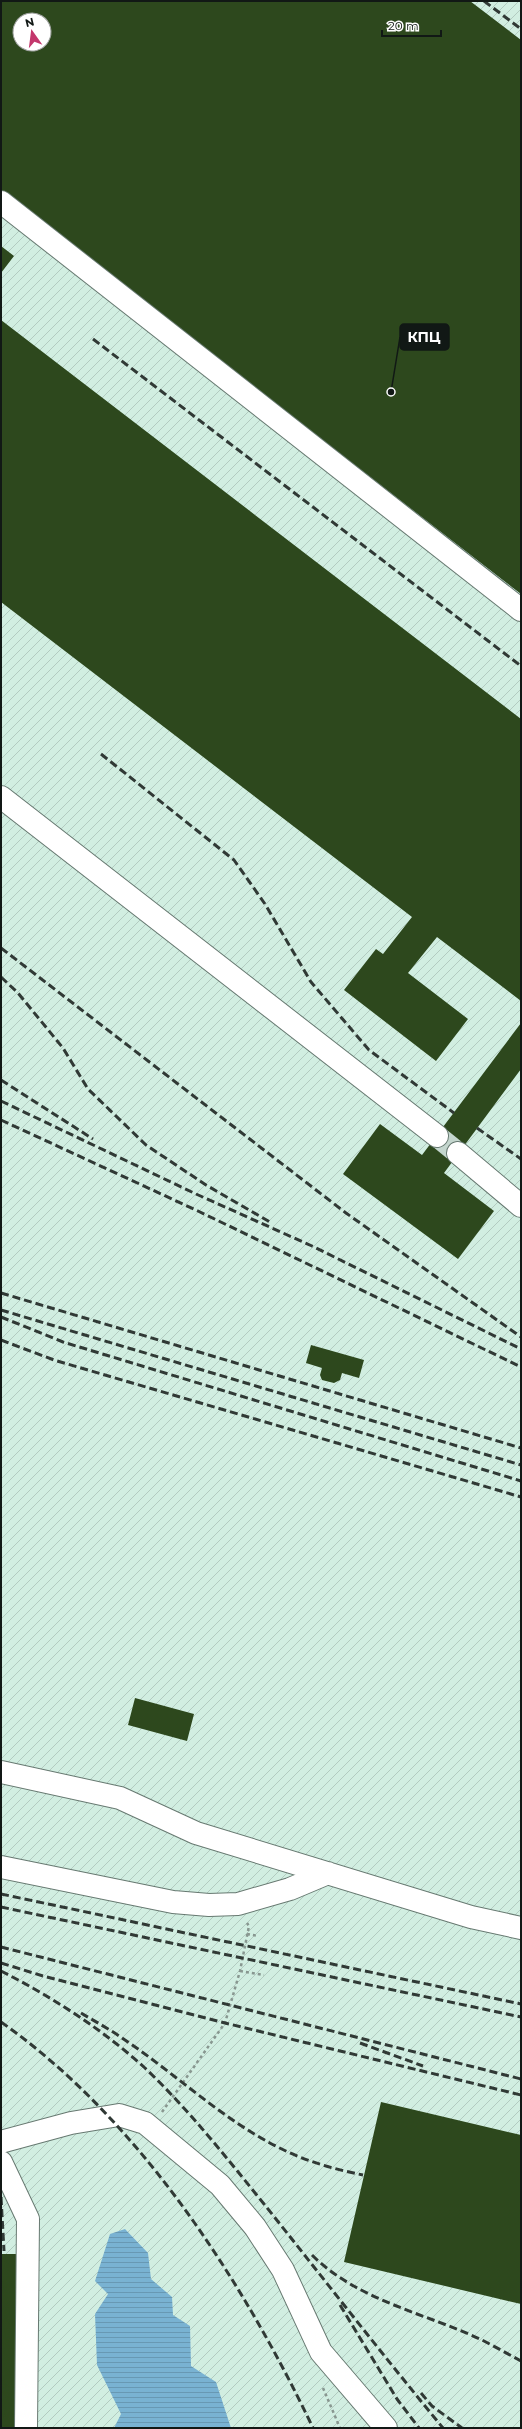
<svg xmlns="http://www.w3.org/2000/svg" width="522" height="2429" font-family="Montserrat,sans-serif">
<defs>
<pattern id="industrial-furrows" width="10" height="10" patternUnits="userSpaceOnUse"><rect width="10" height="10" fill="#d1eee1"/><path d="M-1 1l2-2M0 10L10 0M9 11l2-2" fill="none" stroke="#b2cbc0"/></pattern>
<pattern id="water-rules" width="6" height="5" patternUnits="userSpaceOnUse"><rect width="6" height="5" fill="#79b2d2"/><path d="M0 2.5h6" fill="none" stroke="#6898b3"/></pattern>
</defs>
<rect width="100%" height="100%" fill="#e3f8ef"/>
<path fill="url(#industrial-furrows)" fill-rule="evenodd" d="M1 1H521V2428H1ZM20 20H44V44H20Z"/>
<path fill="url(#water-rules)" d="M125 2229 148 2253 151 2279 172 2297 173 2315 190 2326 191 2366 216 2382 231 2428H114L121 2414 97 2365 95 2314 108 2294 95 2281 110 2234Z"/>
<path fill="#2d481d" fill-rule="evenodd" d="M1 1H470L521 40V594L1 191ZM20 20H44V44H20Z
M1 246 14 256 1 273Z
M1 320 521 719V1001L437 937 408 973 468 1019 436 1061 344 990 376 949 383 954 412 917 1 602Z
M521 1023V1069L444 1173 494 1211 458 1259 343 1174 380 1124 422 1155Z
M311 1345 364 1360 359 1378 342 1373 340 1380 334 1383 322 1380 320 1375 322 1368 306 1363Z
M135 1698 194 1714 187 1741 128 1725Z
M381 2102 521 2135V2304L344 2262Z
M1 2254H19L23 2428H1Z"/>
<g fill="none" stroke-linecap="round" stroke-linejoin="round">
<path stroke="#c4d6ce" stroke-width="22" stroke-dasharray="22 11" stroke-linecap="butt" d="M437 1136 458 1153"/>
<g stroke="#677971" stroke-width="24">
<path id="minor" d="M1 202 521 610
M1 797 437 1136
M458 1153 521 1206
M1 1772 120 1798 196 1833 471 1917 521 1928
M1 1867 173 1902 209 1905 238 1904 290 1889 328 1873
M1 2142 71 2123 119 2115 145 2123 220 2185 255 2227 283 2270 321 2352 386 2428
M1 2162 28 2219 26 2428"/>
</g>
<path stroke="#889790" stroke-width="2.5" stroke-dasharray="3 3" stroke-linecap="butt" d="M247 1934 258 1936
M240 1971 264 1975
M162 2112 225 2023 240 1971 249 1926 247 1923
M323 2388 340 2428"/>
<use href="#minor" stroke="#fff" stroke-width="22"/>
<path stroke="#303935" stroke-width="3" stroke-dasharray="8 4" stroke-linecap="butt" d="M484 1 521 29
M93 339 521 666
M101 754 234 860 265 904 311 982 369 1050 454 1113
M1 948 346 1213 521 1337
M1 977 18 993 63 1048 88 1089 146 1145 206 1185 270 1222
M1 1080 93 1139
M1 1101 196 1194 312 1246 521 1349
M1 1120 198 1211 521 1367
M477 1128 521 1159
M1 1293 521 1448
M1 1310 521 1465
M1 1317 63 1342 521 1481
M1 1340 54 1360 521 1497
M1 1894 521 2004
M1 1907 521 2017
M1 1947 521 2079
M1 1963 43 1976 225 2023 521 2095
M1 1971C52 1997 102 2029 145 2068 189 2110 226 2157 264 2204 323 2278 382 2354 443 2428
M81 2013C96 2022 111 2030 125 2040 180 2077 227 2124 288 2152 312 2163 338 2170 363 2175
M1 2022C138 2118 242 2279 313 2428
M360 2043 423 2066
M1 2197 4 2251
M312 2255C357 2300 424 2313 480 2339 494 2346 508 2354 521 2361
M340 2305 397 2399 419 2428
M421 2393 432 2406 462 2428"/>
</g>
<path fill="none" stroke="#111815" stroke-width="1.5" d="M391 392L400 337"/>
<circle fill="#111815" stroke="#fff" stroke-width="1.5" cx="391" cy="392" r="4"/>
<rect fill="#111815" stroke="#111815" stroke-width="1.5" x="400" y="324" width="49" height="26" rx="4"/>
<g font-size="14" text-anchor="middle" font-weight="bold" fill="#fff">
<text x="424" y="342">КПЦ</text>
</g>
<rect width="522" height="2429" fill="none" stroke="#111815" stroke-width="4"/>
<g transform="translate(32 32) rotate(346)"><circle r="19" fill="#ffffff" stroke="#a0a3a1"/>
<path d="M0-3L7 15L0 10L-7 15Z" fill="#c3376c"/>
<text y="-6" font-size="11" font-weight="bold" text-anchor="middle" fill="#111815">N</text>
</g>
<path d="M382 30v6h59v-6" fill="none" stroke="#111815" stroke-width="2"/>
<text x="388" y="30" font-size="12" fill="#111815" stroke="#ffffff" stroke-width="3" paint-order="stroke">20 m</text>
</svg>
